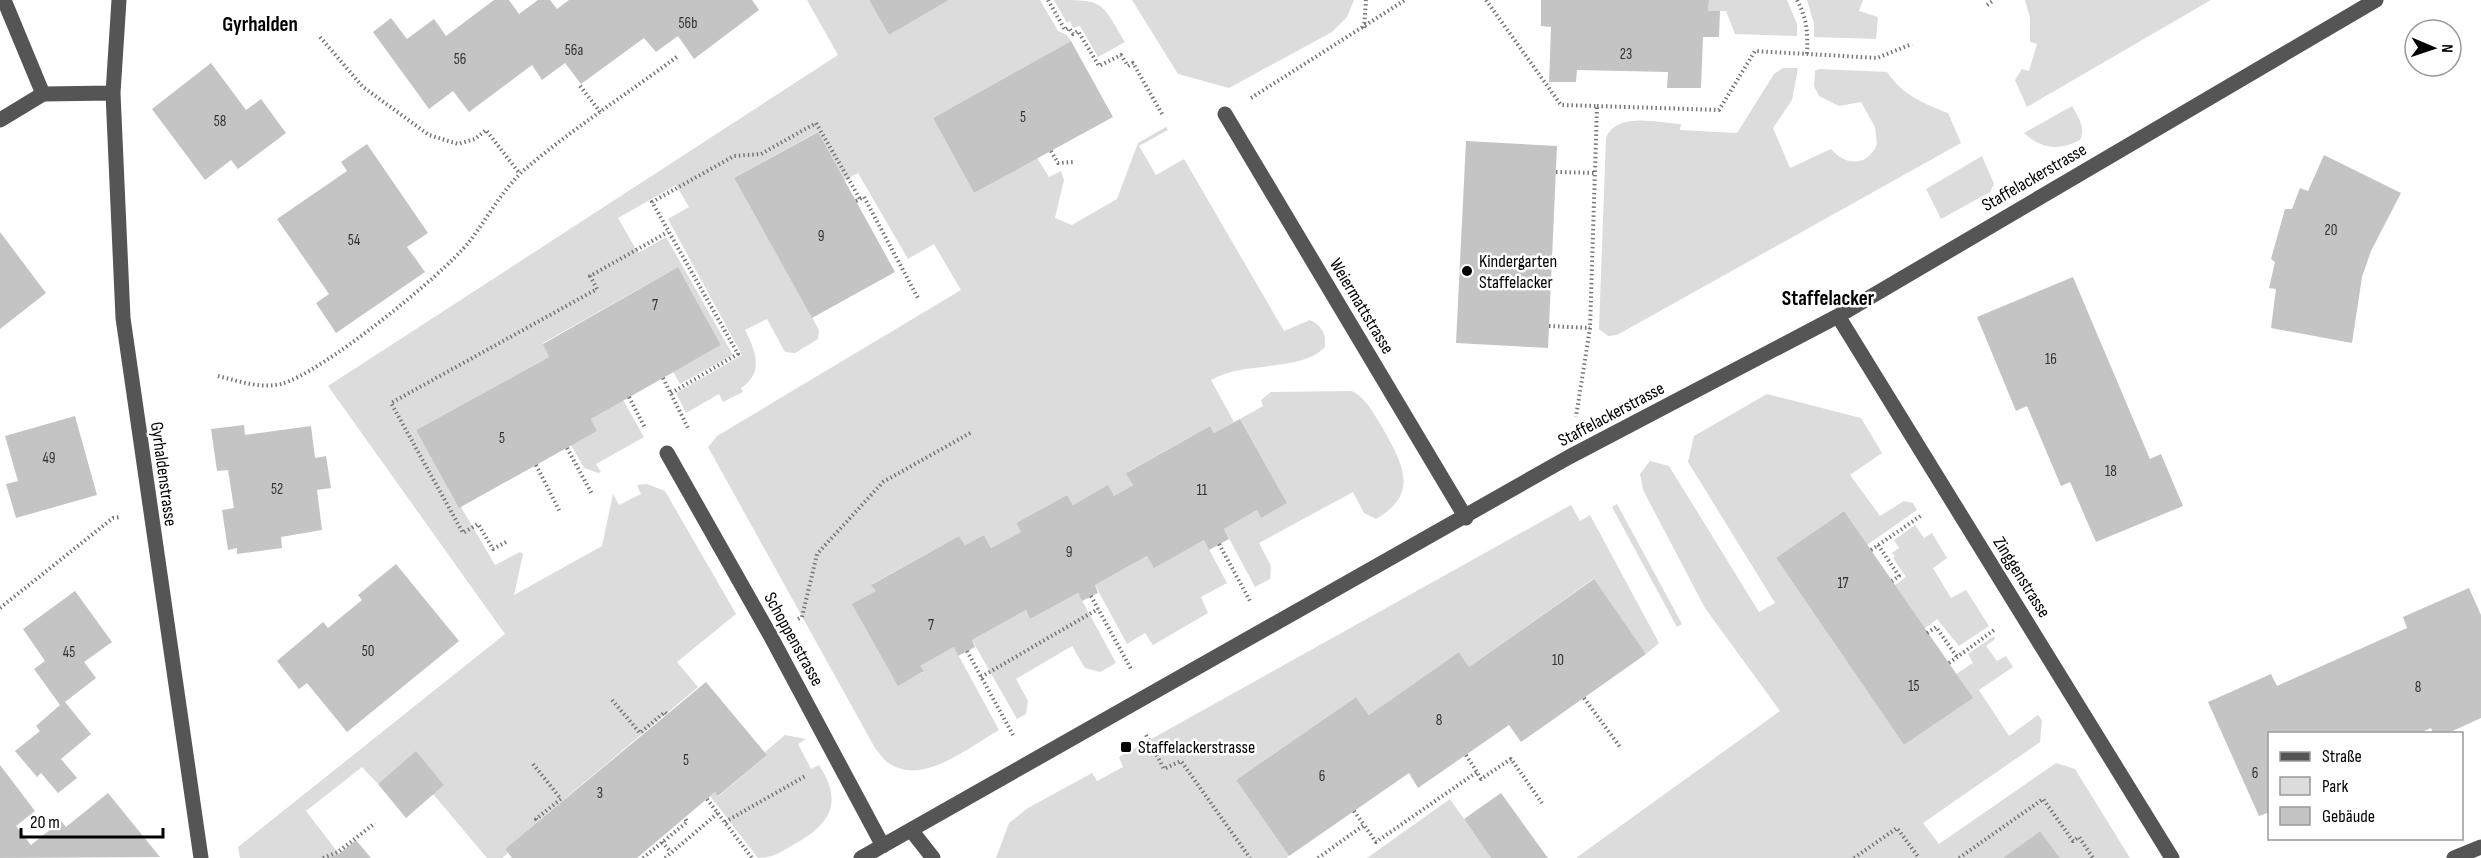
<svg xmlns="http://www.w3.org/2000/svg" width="2481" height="858" font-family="'Sofia Sans Condensed',sans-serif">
<rect width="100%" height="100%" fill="#fff"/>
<path fill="#dcdcdc" d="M807 0H869L889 35 949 0H1040L1058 31 1067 35 1071 41 933 118 974 193 1037 158 1049 177 1061 171 1064 180 1055 218 1072 225 1117 199 1138 143 1166 127 1168 130 1139 146 1156 175 1184 159 1284 331 1310 320C1322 326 1326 333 1325 347 1300 373 1244 360 1211 380L1234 422 1214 433 1210 426 1127 472 1133 485 1114 496 1107 486 1073 505 1067 495 1016 523 1021 532 991 548 984 535 965 545 959 536 872 584 876 591 898 685 923 672 920 666 954 647 999 730C970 746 922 788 887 762 883 759 879 752 875 748L708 447 717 436 961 290 934 244 908 259 858 173 844 180 817 132 734 178 819 330 818 339 795 353 785 352 767 319 745 330C755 350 765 372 741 388L743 392 723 402 719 394 686 413 676 393 742 355 668 219 689 207 676 185 618 218 638 253 666 237 733 355 680 384 673 372 721 345 678 267 543 343 549 357 416 430 495 565 520 552 523 554 514 595 602 546 613 494 619 505 641 494 637 485 647 484 665 491 736 614 677 662 698 687 505 849 508 853 502 858H487L433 794 444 785 416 752 378 784 362 767 306 811 339 854 329 858H240L238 847 505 634 328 386 838 55Z
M1054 0C1104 0 1100 0 1125 42L1098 57 1080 26 1073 28 1070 21 1067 23Z
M1132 0H1354L1347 17 1332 32 1229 88 1178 74Z
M1709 0H1787L1797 24V36L1735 34 1726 11H1708Z
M1807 0H1863L1859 11 1878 17 1876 39 1814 37V24Z
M2025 0H2211L2027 107 2015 80 2022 69 2029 71 2037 44 2030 42V18Z
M1783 68H1798L1792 100 1773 128 1790 168 1831 149C1845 166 1868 167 1877 144L1875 127 1861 102 1839 106 1819 96 1814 86 1815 71 1819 69 1887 72C1903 95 1922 103 1948 113L1961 143 1617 335 1608 336 1599 329 1606 138C1617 111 1658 123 1681 124L1680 130 1737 133 1774 74Z
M2072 106C2078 117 2086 127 2080 140 2059 151 2041 149 2024 133Z
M1982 156 1994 184 1990 192 1941 219 1926 189Z
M1352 391C1367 399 1373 413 1382 427 1402 463 1421 493 1376 519L1364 513 1353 492 1259 543 1271 566 1270 579 1255 587 1224 529 1257 510 1261 517 1287 503 1240 419 1263 406 1261 400 1271 392Z
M1767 394 1861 418 1882 453 1850 475 1880 516 1904 501 1913 503 1917 510 1867 545 1844 511 1776 558 1904 745 1972 698 1956 674 1973 663 1968 654 1994 636 1995 639 1986 646 1997 661 2006 656 2013 667 1979 690 2009 736 2038 715 2042 720 2040 742 1923 823 1939 844 2056 763 2075 769 2130 858H2060L2040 831 2003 858H1576L1780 711 1705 608 1643 490 1640 474 1650 461 1669 466 1759 612 1775 603 1688 462 1694 436Z
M623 400 644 437 596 464 601 472 598 473 584 468 571 445 597 431 591 419Z
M1617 504 1682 624 1677 627 1612 507Z
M1571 505 1580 521 1590 515 1659 643 1646 654 1593 579 1469 667 1459 652 1369 715 1356 697 1236 780 1289 856 1286 858H996L1009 823 1028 808 1092 773 1097 781 1123 767 1119 757Z
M1915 525 1924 538 1932 533 1947 558 1933 568 1951 598 1966 590 1989 626 1959 646 1937 619 1924 629 1895 585 1906 577 1893 558 1895 556 1892 553 1899 548 1894 540Z
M1204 540 1227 583 1201 597 1208 613 1153 645 1145 633 1127 644 1095 585 1147 556 1154 567Z
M1078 593 1116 663 1100 672 1085 668 1072 646 1016 679 1028 701 1026 714 1017 719 972 640 1026 610 1030 619Z
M785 735 806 739 798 744 811 769 819 765C844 804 830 824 793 845 781 852 772 858 758 858L710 796 715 792 719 796 767 755 765 752Z
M1450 799 1491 858H1367Z"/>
<path fill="#c4c4c4" d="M494 0H509L519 14 538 0H550L557 9 569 0H752L759 10 694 59 678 36 656 52 644 38 581 84 565 63 542 80 532 65 469 112 453 91 429 109 373 32 391 18 407 39 434 19 446 36Z
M869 0H949L889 35Z
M1541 0H1709L1708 11H1720L1719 37H1703L1701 88H1667L1668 72 1577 70 1576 82H1549L1551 27 1541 26Z
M1071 41 1113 117 974 193 933 118Z
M211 63 246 110 261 99 286 133 238 169 231 160 205 180 152 109Z
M818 132 895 272 812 318 734 178Z
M1466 141 1557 146 1548 348 1456 343Z
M367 144 428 233 407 247 425 272 336 333 316 303 329 294 277 219 347 171 341 162Z
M2324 155 2401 193 2371 251 2362 277 2352 343 2271 328 2276 289 2269 288 2275 262 2271 259 2285 209H2292L2300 188 2308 191Z
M0 232 46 293 0 329Z
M678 267 721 345 591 419 597 431 459 508 416 430 549 357 543 344Z
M2073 277 2150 459 2161 454 2183 506 2096 542 2070 482 2061 486 2027 406 2016 411 1977 317Z
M75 416 97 495 16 518 6 484 18 481 5 436Z
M1240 419 1287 503 1261 518 1257 510 1224 529 1229 539 1209 550 1204 540 1154 568 1147 556 1095 585 1098 593 1082 601 1078 593 1030 619 1026 610 972 640 975 647 958 656 954 647 920 666 924 671 898 686 852 604 876 591 871 585 959 536 965 545 984 535 991 548 1021 532 1016 523 1067 495 1073 505 1108 485 1114 496 1133 485 1126 473 1210 426 1214 433Z
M244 425 245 435 311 426 315 458 326 456 331 488 317 490 322 530 281 537 282 548 237 554V548L228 550 222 510 234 508 228 470 217 471 211 429Z
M1844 511 1973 698 1904 745 1776 558Z
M396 564 459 641 347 732 307 683 299 689 277 661 323 622 328 628 362 600 358 595Z
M1594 579 1646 654 1521 742 1509 725 1418 788 1409 773 1289 856 1236 780 1356 697 1369 715 1459 652 1469 667Z
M2469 588 2481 615V718L2446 734H2433L2431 728 2418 734H2270V812L2259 816 2208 702 2271 674 2277 686 2407 628 2403 617Z
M75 591 112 642 84 662 96 678 65 702 91 734 61 759 77 778 58 793 41 773 37 777 15 751 40 731 36 726 60 705 34 669 45 661 23 629Z
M706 682 767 755 718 796 715 792 637 858H512L505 849Z
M416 751 444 785 406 818 378 784Z
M0 765 35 811 16 826 31 845 61 821 66 827 108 793 160 857 0 858Z
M1501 793 1537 843 1548 858H1491L1464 819Z
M2040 831 2060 858H2003Z
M356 840 371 858H328L339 854Z"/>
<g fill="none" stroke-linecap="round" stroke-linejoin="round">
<path stroke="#777" stroke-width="4" stroke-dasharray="1.5 3" stroke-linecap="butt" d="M1048 0 1065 30 1069 28 1073 34 1078 31 1099 66 1121 55 1128 66 1133 63 1162 114
M1486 0 1561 105 1597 106 1590 328 1576 417
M1797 0C1807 18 1808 34 1807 54
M1987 5 1994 0
M1364 28 1366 0
M320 37 363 87 429 135 458 144 475 139 486 130 520 174
M580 86 601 113
M1251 98 1405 0
M1597 106 1719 110 1755 51 1877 58 1912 44
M1051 151 1058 163 1073 162
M1556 172 1595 173
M856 201 864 197 919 300
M1549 326 1590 328
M218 376C239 381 260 389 281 384 320 374 442 276 469 242 487 219 502 190 524 170 572 129 627 94 678 56
M663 378 688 428
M671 393 738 354 652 202 734 156 761 154 816 123 860 199
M629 397 645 428
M567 448 592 494
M536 465 560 512
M506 542 493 549 478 524 463 533 391 403 597 289 590 276 668 232
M1219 544 1250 601
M1878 545 1899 576 1892 581
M1871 550 1922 515
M1091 596 1131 669
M0 608 113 518 120 517
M798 619 802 617 817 554 883 482 972 432
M1927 633 1936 627 1957 657
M967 651 1013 735
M1949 663 1994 630
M981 677 1098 609
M1584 698 1620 747
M612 700 640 733 665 712 667 714
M1146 735 1164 769 1181 761 1250 858
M1466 755 1477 772
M533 764 561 799 536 819 538 821
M707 799 752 858
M1354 811 1364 825
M725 822 807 775
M662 842 671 852
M323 858 338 852 375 823
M643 858 687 822 685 818
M665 858 718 813
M1318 858 1364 825 1376 842 1477 772 1481 779 1511 759 1542 803
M1854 858 1897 828 1919 858
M1959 858 2043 799 2073 841 2079 837 2093 858"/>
<path stroke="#555" stroke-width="15" d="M4 0 43 94 113 93
M119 0 113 93 123 318 201 858
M1225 114 1466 518
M0 120 43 94
M1838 316 2172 858
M667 453 770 635 883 846
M911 830 933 858
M861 858 1569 457 1838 316 2376 0
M2454 858 2481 847"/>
</g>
<g fill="#000" stroke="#fff" stroke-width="2">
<circle cx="1467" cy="271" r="6"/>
<rect x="1120" y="741" width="12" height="12" rx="3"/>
</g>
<g text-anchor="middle" stroke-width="5" stroke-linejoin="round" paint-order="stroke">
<g font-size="15" fill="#313131">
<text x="688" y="28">56b</text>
<text x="574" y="55">56a</text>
<text x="1626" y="59">23</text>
<text x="460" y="64">56</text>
<text x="1023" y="122">5</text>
<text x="220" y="126">58</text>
<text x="2331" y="235">20</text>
<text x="821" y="241">9</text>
<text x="354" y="245">54</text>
<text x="655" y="310">7</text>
<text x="2051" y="364">16</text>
<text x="502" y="443">5</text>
<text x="49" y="463">49</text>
<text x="2111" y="476">18</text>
<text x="277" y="494">52</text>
<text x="1202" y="495">11</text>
<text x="1069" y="557">9</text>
<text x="1843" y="588">17</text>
<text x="931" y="630">7</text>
<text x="368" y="656">50</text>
<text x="69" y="657">45</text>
<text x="1558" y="665">10</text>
<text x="1914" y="691">15</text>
<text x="2418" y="692">8</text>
<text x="1439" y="725">8</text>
<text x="686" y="765">5</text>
<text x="2255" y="778">6</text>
<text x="1322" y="781">6</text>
<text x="600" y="798">3</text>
</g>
<g font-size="18" fill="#000" stroke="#fff">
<text transform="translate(2034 177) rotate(-30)" y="6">Staffelackerstrasse</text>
<text transform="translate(1362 306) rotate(59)" y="6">Weiermattstrasse</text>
<text transform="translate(1611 414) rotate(-28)" y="6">Staffelackerstrasse</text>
<text transform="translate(164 474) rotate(82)" y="6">Gyrhaldenstrasse</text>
<text transform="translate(2022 577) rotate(58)" y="6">Zinggenstrasse</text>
<text transform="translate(794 639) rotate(61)" y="6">Schoppenstrasse</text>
</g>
<g font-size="18" fill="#000" stroke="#fff" text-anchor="start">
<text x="1479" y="267">Kindergarten<tspan x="1479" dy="21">Staffelacker</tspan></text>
<text x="1138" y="753">Staffelackerstrasse</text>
</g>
<g font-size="21" font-weight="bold" fill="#000" stroke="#fff">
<text x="260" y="31">Gyrhalden</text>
<text x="1828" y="305">Staffelacker</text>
</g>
</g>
<rect x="2268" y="732" width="195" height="108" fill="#ffffff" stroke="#999999" stroke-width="1.5"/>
<rect x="2280" y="752" width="30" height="9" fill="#555555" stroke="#999999" stroke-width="1.5"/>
<text x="2322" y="762" font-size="18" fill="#000000">Straße</text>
<rect x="2280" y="777" width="30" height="18" fill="#dcdcdc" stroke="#999999" stroke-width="1.5"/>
<text x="2322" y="792" font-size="18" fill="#000000">Park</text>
<rect x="2280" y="807" width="30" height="18" fill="#c4c4c4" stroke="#999999" stroke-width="1.5"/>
<text x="2322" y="822" font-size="18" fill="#000000">Gebäude</text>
<g transform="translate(2433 48) rotate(92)"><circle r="28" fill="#ffffff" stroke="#999999" stroke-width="1.5"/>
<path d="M0-4.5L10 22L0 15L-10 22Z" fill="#000000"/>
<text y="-9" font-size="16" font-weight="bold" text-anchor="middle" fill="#000000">N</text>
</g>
<path d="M21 828v9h142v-9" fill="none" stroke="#000000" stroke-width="3"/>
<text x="30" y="828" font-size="18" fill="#000000" stroke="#ffffff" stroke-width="4.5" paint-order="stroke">20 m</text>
</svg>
